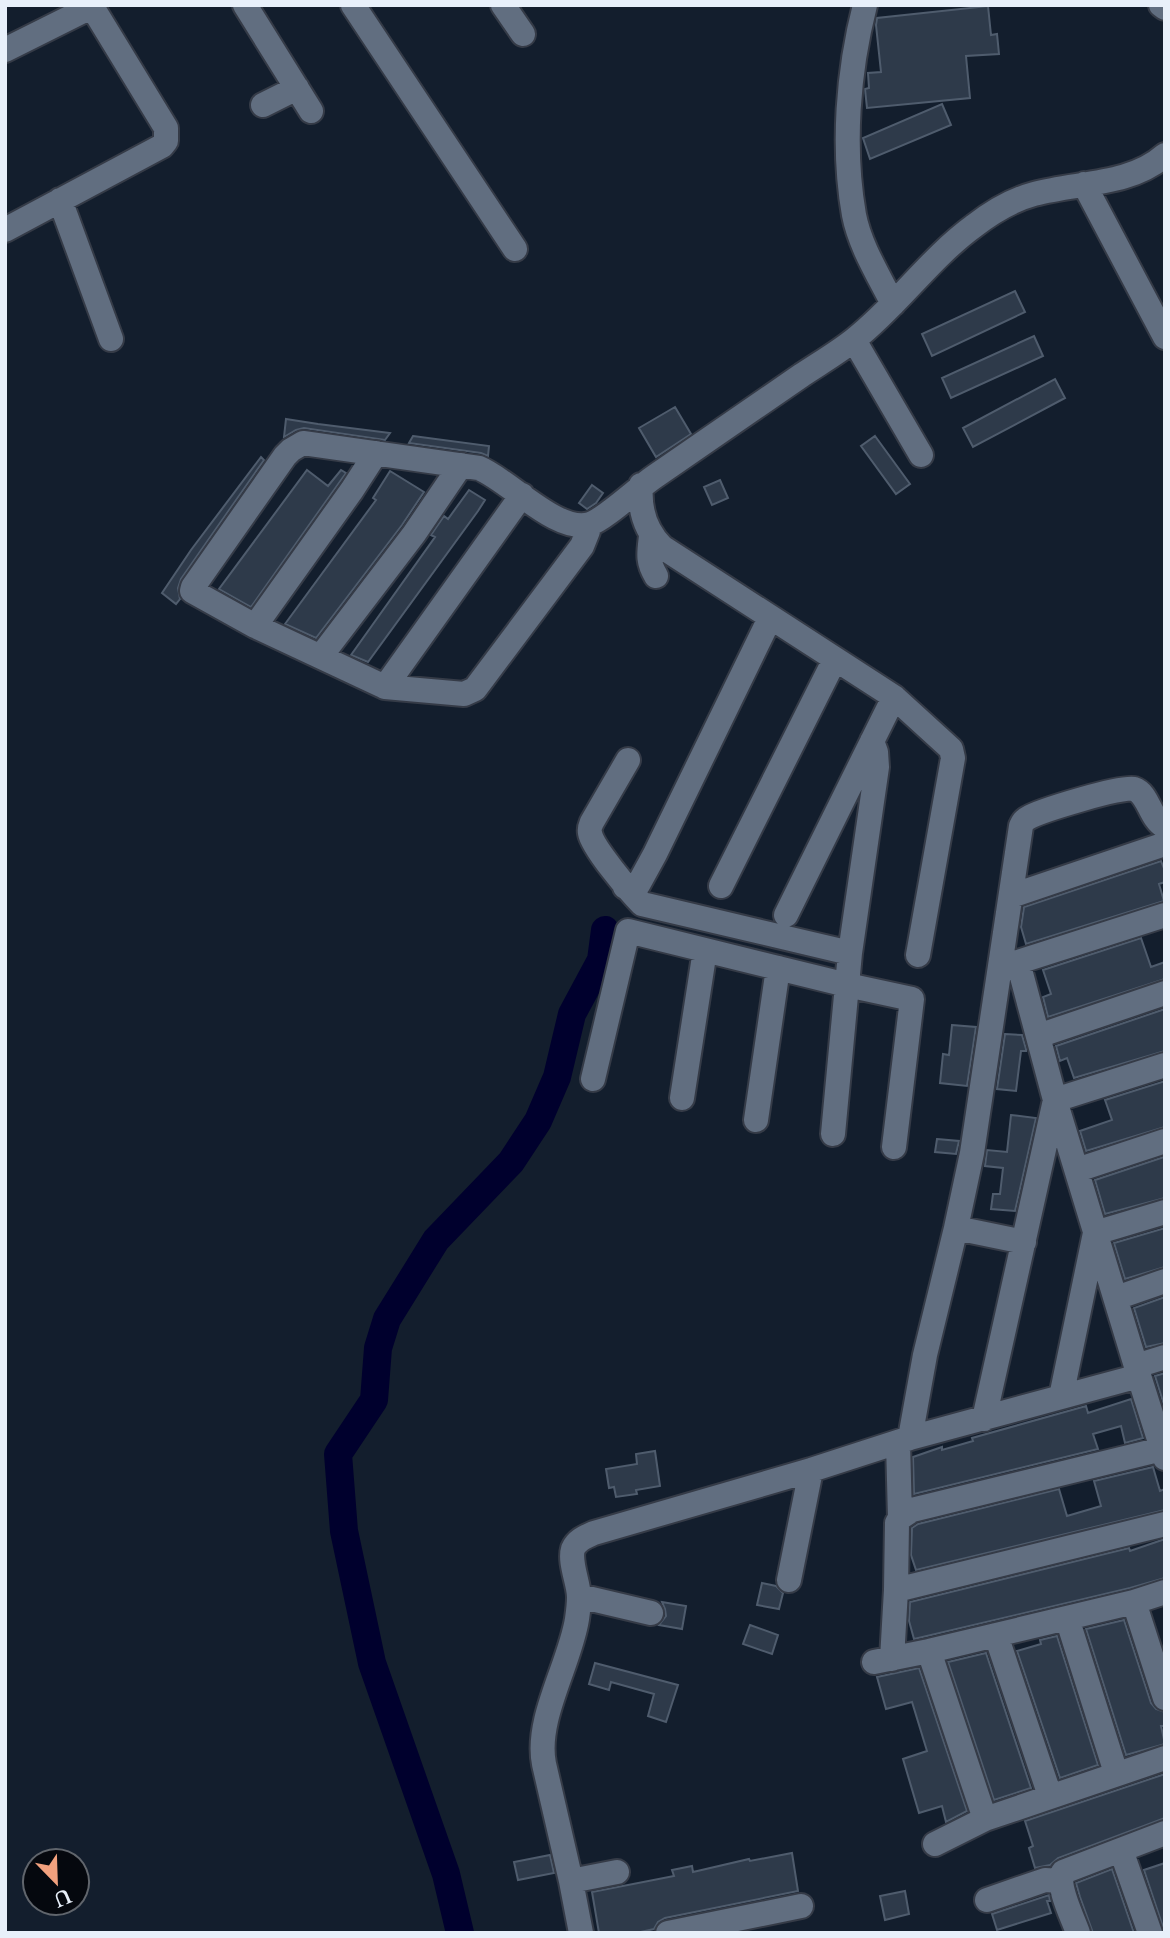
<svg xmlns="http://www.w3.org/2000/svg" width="1170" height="1938" font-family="'Libre Baskerville',serif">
<rect width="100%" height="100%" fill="#131e2d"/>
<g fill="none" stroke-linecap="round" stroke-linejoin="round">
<path stroke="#00002d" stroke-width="28" d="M460 1933 446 1874 372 1663 344 1531 338 1454 374 1400 378 1348 387 1319 436 1240 511 1162 538 1121 557 1077 572 1014 601 960 605 930"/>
</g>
<path fill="#2e3a4a" stroke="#4f5c6d" stroke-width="2" d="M988 6 991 35 997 34 999 54 966 56 970 98 867 108 865 89 869 88 868 73 881 72 876 25 877 18Z
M942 104 951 125 870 159 863 138Z
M1015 291 1025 312 932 356 922 334Z
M1034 336 1043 356 951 398 942 378Z
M1055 379 1065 398 973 447 963 428Z
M675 407 691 434 656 457 639 428Z
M286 419 318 424 390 433 385 440 304 428 296 430 284 437Z
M413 436 489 446 488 456 481 453 409 443Z
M875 436 910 484 896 494 861 446Z
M261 457 264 460 181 579 178 588 180 599 176 604 162 593 191 550Z
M307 470 328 486 341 470 346 473 251 607 219 589Z
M390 471 424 492 402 525 316 638 285 624 376 500 373 498Z
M720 480 728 498 712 505 704 487Z
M592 485 603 493 596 503 587 509 579 503Z
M469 490 485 500 478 511 368 662 351 655 435 537 431 535 444 516 448 519Z
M1161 861 1165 871V882L1159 884 1164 901 1026 944 1021 927 1024 907Z
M1141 938 1151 967 1165 962V979L1048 1017 1043 997 1051 994 1043 970Z
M1165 1009V1051L1074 1078 1067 1058 1060 1061 1056 1046Z
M952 1025 976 1027 967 1086 940 1083 943 1054 949 1055Z
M1005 1034 1022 1035 1026 1049V1051H1021L1016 1091 997 1089Z
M1165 1081V1127L1086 1151 1080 1131 1112 1120 1105 1100Z
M1011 1115 1036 1118 1015 1211 991 1209 993 1194H1000L1003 1168 985 1166 987 1150 1007 1152Z
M937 1139 959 1141 956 1154 935 1152Z
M1164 1157 1165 1198 1105 1214 1095 1180Z
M1165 1228V1267L1125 1279 1114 1243Z
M1165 1297V1343L1146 1347 1134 1308Z
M1165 1373V1408L1155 1376Z
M1131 1399 1143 1438 1125 1443 1121 1426 1093 1434 1098 1449 914 1494 913 1457 942 1447V1450L973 1441 972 1438 1086 1406 1088 1413Z
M655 1451 660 1486 636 1490 637 1494 616 1497 614 1487 609 1488 606 1469 637 1464 636 1454Z
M1153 1467 1160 1491 1165 1489V1510L916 1570 911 1555 912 1528 918 1524 1059 1489 1067 1516 1101 1506 1094 1481Z
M1165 1539V1578L1130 1588 914 1639 909 1621 910 1602 1129 1548 1130 1551Z
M762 1583 776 1586 783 1593 779 1609 757 1605Z
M662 1602 686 1606 682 1629 659 1625 666 1616 665 1609Z
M1124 1620 1151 1703 1156 1709 1165 1712V1726H1161L1165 1744 1126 1755 1086 1629Z
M750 1625 778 1635 772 1654 743 1644Z
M1057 1636 1098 1765 1060 1778 1017 1651 1041 1644 1040 1640Z
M986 1653 1031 1788 994 1800 948 1662Z
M595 1663 678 1685 666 1722 648 1716 654 1694 611 1682 609 1690 589 1684Z
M919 1668 967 1811 946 1822 942 1806 919 1813 903 1759 927 1751 912 1702 886 1709 877 1677Z
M1165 1774V1818L1058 1858 1050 1865 1035 1868 1029 1848 1033 1846 1025 1821Z
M792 1853 798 1891 665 1918 658 1922 654 1929 636 1933H599L592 1892 674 1876 672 1870 692 1866 693 1872 749 1859 750 1861Z
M550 1855 554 1873 518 1880 514 1862Z
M1165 1863V1929L1164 1930 1144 1870Z
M1112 1869 1134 1933H1093L1080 1897 1076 1883Z
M905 1891 909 1914 885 1920 880 1896Z
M1049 1895 1050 1901H1047L1051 1913 997 1930 992 1914Z"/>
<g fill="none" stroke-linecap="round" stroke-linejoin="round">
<g stroke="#353b47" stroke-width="28">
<path id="minor" d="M245 5 311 111
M353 5 515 249
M503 5 523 34
M865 5C848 71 842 147 854 215 860 246 879 276 893 304
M1161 5 1165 8
M5 50 91 7
M263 105 297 88
M1084 184 1165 337
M60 200 111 339
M5 230 162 146 166 141V128L91 5
M854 340 921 455
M641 485C639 508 645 530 662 547L894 697 951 749 953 758 918 955
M522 495 385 687 255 626 192 591 193 587 285 456 291 450 303 443 479 468C509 480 557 534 590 524 605 519 638 488 654 477 704 443 753 409 802 375 820 363 839 352 855 339 898 305 930 258 974 226 992 212 1012 200 1034 194 1077 182 1130 186 1165 155
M651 536C649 553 647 561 656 576
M255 626 352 490 376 453
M321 656 414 534 461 465
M385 687 464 694 475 689 582 546 588 531V525
M628 760 592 822C590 827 589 828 590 833 592 847 630 892 642 904L850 953
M721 886 835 659
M625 887 631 889 638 885 655 854 770 618
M1011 896 1165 844
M786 915 894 697
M1001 964 1018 962 1165 915
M1038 1036 1165 993
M593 1079 628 931 847 985 912 999 894 1147
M682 1098 705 950
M756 1120 778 968
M833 1134 850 953 877 767 876 752 872 741
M1077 1170 1165 1141
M956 1228 1024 1242
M1116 1298 1165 1281
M1136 1366 1165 1357
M1139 1376 1165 1458
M1061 1397 1095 1233 1165 1212
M984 1419 1055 1100 1165 1065
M910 1438 925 1355 956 1228 972 1153 1021 826C1023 822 1024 820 1028 818 1039 811 1124 785 1134 789 1149 794 1149 818 1165 827
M898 1442 900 1518
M1162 1449 912 1510 900 1518 897 1523 896 1590 1165 1524
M789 1580 811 1470
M579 1596 651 1613
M1134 1602 1165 1698
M1067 1618 1116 1773
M996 1635 1050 1796
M929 1651 985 1819
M892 1659 896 1590
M874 1662 929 1651 1134 1602 1165 1592
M935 1844 985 1819 1165 1758
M1121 1850 1150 1933
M571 1881 617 1872
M987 1900 1045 1880 1060 1881
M581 1933 571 1881 544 1764C535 1719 570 1664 577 1619 578 1612 579 1604 579 1597 579 1584 569 1562 573 1549 577 1540 585 1537 594 1533L811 1470 910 1438 1139 1376 1055 1100 1018 962
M668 1933 801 1906
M1078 1933C1073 1918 1056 1886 1063 1872L1165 1833"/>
</g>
<use href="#minor" stroke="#616e80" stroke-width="24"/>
</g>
<rect width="1170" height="1938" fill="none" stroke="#e8f0fa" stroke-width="14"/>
<g transform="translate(56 1882) rotate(157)"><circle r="33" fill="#05080e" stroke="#60656c" stroke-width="2"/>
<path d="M0-5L12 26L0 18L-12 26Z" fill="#f2a17e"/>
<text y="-10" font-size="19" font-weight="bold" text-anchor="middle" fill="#e8f0fa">U</text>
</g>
</svg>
